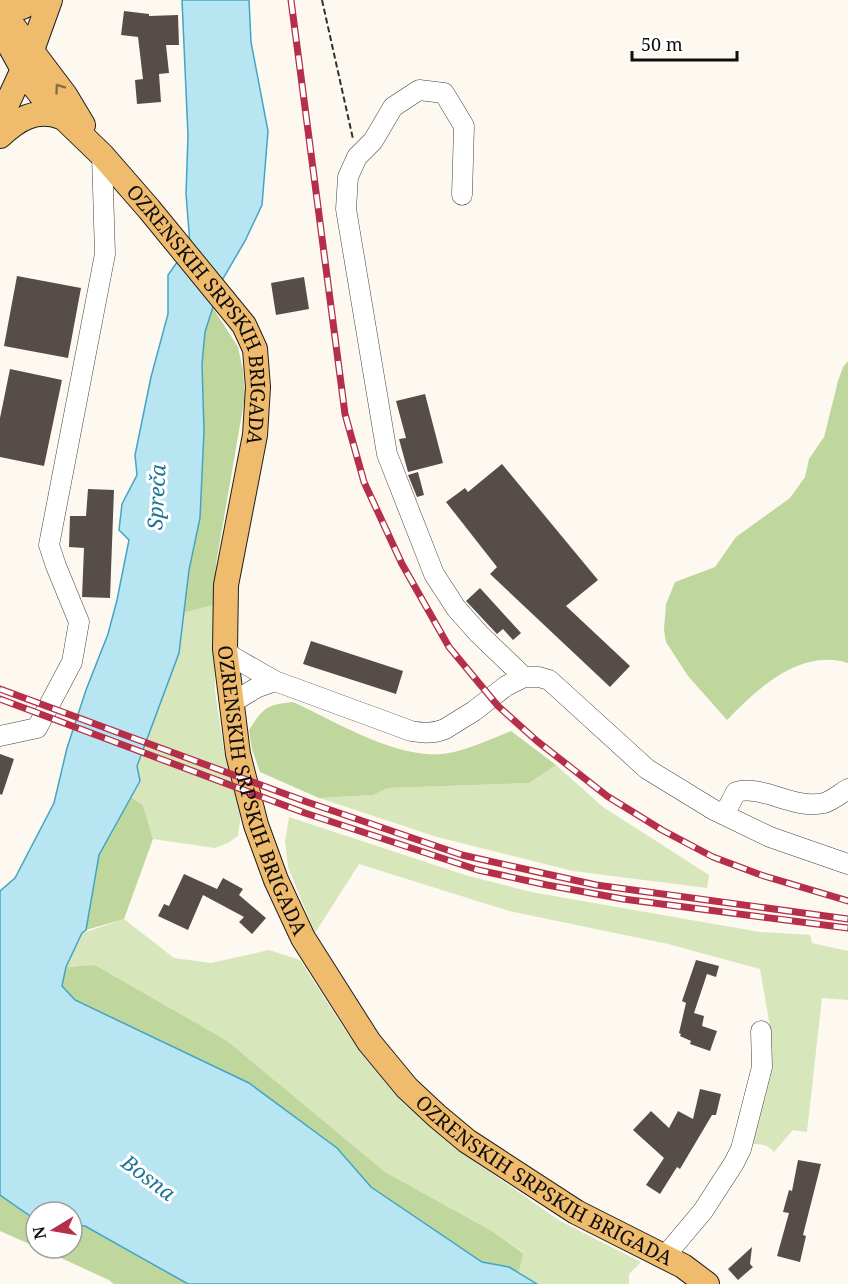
<svg xmlns="http://www.w3.org/2000/svg" width="848" height="1284" font-family="'Noto Serif',serif">
<rect width="100%" height="100%" fill="#fef9f0"/>
<path fill="#d8e6bb" d="M213 605 215 691 224 751 243 798 238 836 228 843 215 848 153 839 143 805 131 797 140 781 137 766 179 654 183 613Z
M556 765 603 807 709 875 707 888 573 871 437 837 319 798 373 795 388 788 529 783Z
M289 817 465 875 531 892 760 932 810 935 812 943 848 951V1000L822 998 807 1132 793 1130 774 1152C766 1144 758 1142 747 1146L768 1064 770 1027 760 969 668 944 509 911 359 864 315 933 288 867 285 841Z
M124 919 174 958 211 963 269 950 300 960 347 1033 402 1102 454 1147 560 1221 641 1262 629 1274V1284H537L519 1272 523 1252 492 1231 385 1172 226 1040 95 965 66 967 83 933Z"/>
<path fill="#bfd69c" d="M213 308 238 347 243 370 245 396 216 564 213 605 183 613 189 570 200 518 204 431 202 364 205 332Z
M848 361V663C800 648 757 689 727 720L688 676 666 642 664 630 666 604 675 582 715 567 736 537 790 498 805 477 809 459 824 437 838 381 843 367Z
M293 702C337 722 405 765 454 752 474 747 493 738 511 731L556 765 529 783 388 788 373 795 319 798 260 772 252 749 249 730C264 707 266 705 293 702Z
M131 797 143 805 153 839 124 919 86 930 99 855Z
M95 965 226 1040 385 1172 492 1231 523 1253 519 1272 509 1267 482 1262 437 1233 371 1187 337 1148 75 1000 62 987 66 967Z
M0 1195 36 1220V1247L0 1231Z
M72 1225 85 1226 188 1284H114L109 1280 39 1248H72Z"/>
<path fill="#b8e5f2" stroke="#43a5c4" stroke-width="1.5" d="M182 0H249L251 42 268 131 262 205 245 241 221 282 205 332 202 364 204 431 200 518 189 570 179 653 137 766 140 781 99 855 86 930 82 933 66 967 62 986 75 1000 249 1083 337 1148 371 1187 482 1262 509 1267 537 1284H188L85 1226 72 1225V1212H36V1220L0 1195V891L15 878 54 803 67 748 86 690 108 634 117 600 129 540 119 530 122 504 137 475 135 455 151 377 168 314V275L190 244 186 194 188 136Z"/>
<path fill="#564d4b" d="M124 11 149 14V16L178 15 179 45H166L169 73 159 74 161 102 137 104 135 80 143 79 138 37 121 35Z
M17 276 81 288 68 358 4 346Z
M304 277 309 309 276 315 271 283Z
M10 369 62 380 44 466 0 457V418Z
M425 394 443 463 408 472 399 439 406 438 396 401Z
M502 464 598 580 566 606 630 666 610 687 490 574 497 567 446 502 465 488 468 492Z
M418 472 424 495 417 497 408 475Z
M88 489 114 490 110 598 82 597 84 548 69 547 70 516H86Z
M480 588 521 633 513 640 503 629 497 634 466 601Z
M311 641 403 671 396 694 303 664Z
M0 754 14 759 2 795 0 794Z
M184 874 217 889 223 878 243 889 239 895 266 918 252 934 239 922 244 917 203 895 188 930 158 916 164 904 169 906Z
M696 960 719 966 716 977 707 974 694 1013 704 1016 702 1026 717 1031 710 1051 690 1044 691 1041 680 1036 681 1034 679 1033 686 1003 682 1001Z
M700 1089 721 1094 716 1115H712L680 1169 677 1167 660 1194 646 1185 664 1158 633 1130 651 1111 669 1128 678 1111 693 1119Z
M798 1160 821 1164 803 1235 806 1236 800 1262 777 1256 789 1213 783 1212 789 1190 792 1191Z
M752 1247 750 1264 753 1267 738 1280 728 1269Z"/>
<g fill="none" stroke-linecap="round" stroke-linejoin="round">
<g stroke="#414141" stroke-width="21">
<path id="minor" d="M462 195 464 126 444 93 419 90 393 107 373 141 357 157 348 177 346 209 387 454 434 574 456 608 479 634 524 677
M225 649 233 657 275 681 411 731C423 733 433 734 445 729L474 711 506 686 524 677H539L549 680 558 688 647 769 714 810 770 837 848 864
M231 703 258 687 275 681
M0 736 37 728 72 662 79 622 56 566 49 545 105 254 102 155
M724 815 736 792C762 784 793 810 824 803 832 801 841 793 848 789
M665 1256 703 1211 734 1163 741 1149 762 1067 761 1031"/>
</g>
<g stroke="#1f1f1f" stroke-width="26">
<g id="major">
<path d="M0 10 22 7 37 0"/>
<path d="M13 26 65 95 83 125"/>
<path id="s1" d="M0 28 27 77 45 100 102 155 149 209 244 325 255 349 258 387 255 435 226 585 225 649 238 754 256 825 276 880 303 938 369 1042 407 1088 437 1116 467 1141 576 1212 683 1266 707 1284"/>
<path d="M0 119 32 50 50 0"/>
<path d="M0 136C18 119 36 108 61 117"/>
</g>
</g>
<path stroke="#303030" stroke-width="2" stroke-dasharray="6 3" stroke-linecap="butt" d="M322 0 353 139"/>
<use href="#minor" stroke="#fff" stroke-width="20"/>
<use href="#major" stroke="#efbc6e" stroke-width="24"/>
<g stroke="#b52f4a" stroke-width="7">
<path id="rail" d="M291 0 345 414 364 482 402 564 449 647 498 706 537 741 607 796 662 830 713 857 761 875 848 901
M0 689 307 802 462 855 596 885 848 919
M0 699 305 813 478 870 547 885 623 899 848 928"/>
</g>
<use href="#rail" stroke="#fff" stroke-width="4.5" stroke-dasharray="14" stroke-linecap="butt"/>
</g>
<defs><path id="oneway-chevron" d="M-2-3.5L2.5 0L-2 3.5" fill="none" stroke-width="1.6" stroke-linecap="round" stroke-linejoin="round" transform="scale(1.5)"/></defs>
<use stroke="#8a6e43" href="#oneway-chevron" transform="translate(59 88) rotate(-126)"/>
<g text-anchor="middle" stroke-width="6" stroke-linejoin="round" paint-order="stroke">
<g font-size="20" fill="#0e0e0e" stroke="#fff">
<text dy="7" stroke="none"><textPath href="#s1" startOffset="358">OZRENSKIH SRPSKIH BRIGADA</textPath></text>
<text dy="7" stroke="none"><textPath href="#s1" startOffset="862">OZRENSKIH SRPSKIH BRIGADA</textPath></text>
<text dy="7" stroke="none"><textPath href="#s1" startOffset="1366">OZRENSKIH SRPSKIH BRIGADA</textPath></text>
</g>
<g font-size="21" font-style="italic" fill="#1f7698" stroke="#fff">
<text transform="translate(157 497) rotate(-87)" y="7">Spreča</text>
<text transform="translate(148 1178) rotate(37)" y="7">Bosna</text>
</g>
</g>
<g transform="translate(54 1230) rotate(259)"><circle r="28" fill="#ffffff" stroke="#9f9f9f" stroke-width="1.5"/>
<path d="M0-4.5L10 22L0 15L-10 22Z" fill="#b52f4a"/>
<text y="-9" font-size="16" font-weight="bold" text-anchor="middle" fill="#0e0e0e">N</text>
</g>
<path d="M632 51v9h105v-9" fill="none" stroke="#0e0e0e" stroke-width="3"/>
<text x="641" y="51" font-size="18" fill="#0e0e0e" stroke="#ffffff" stroke-width="4.5" paint-order="stroke">50 m</text>
</svg>
